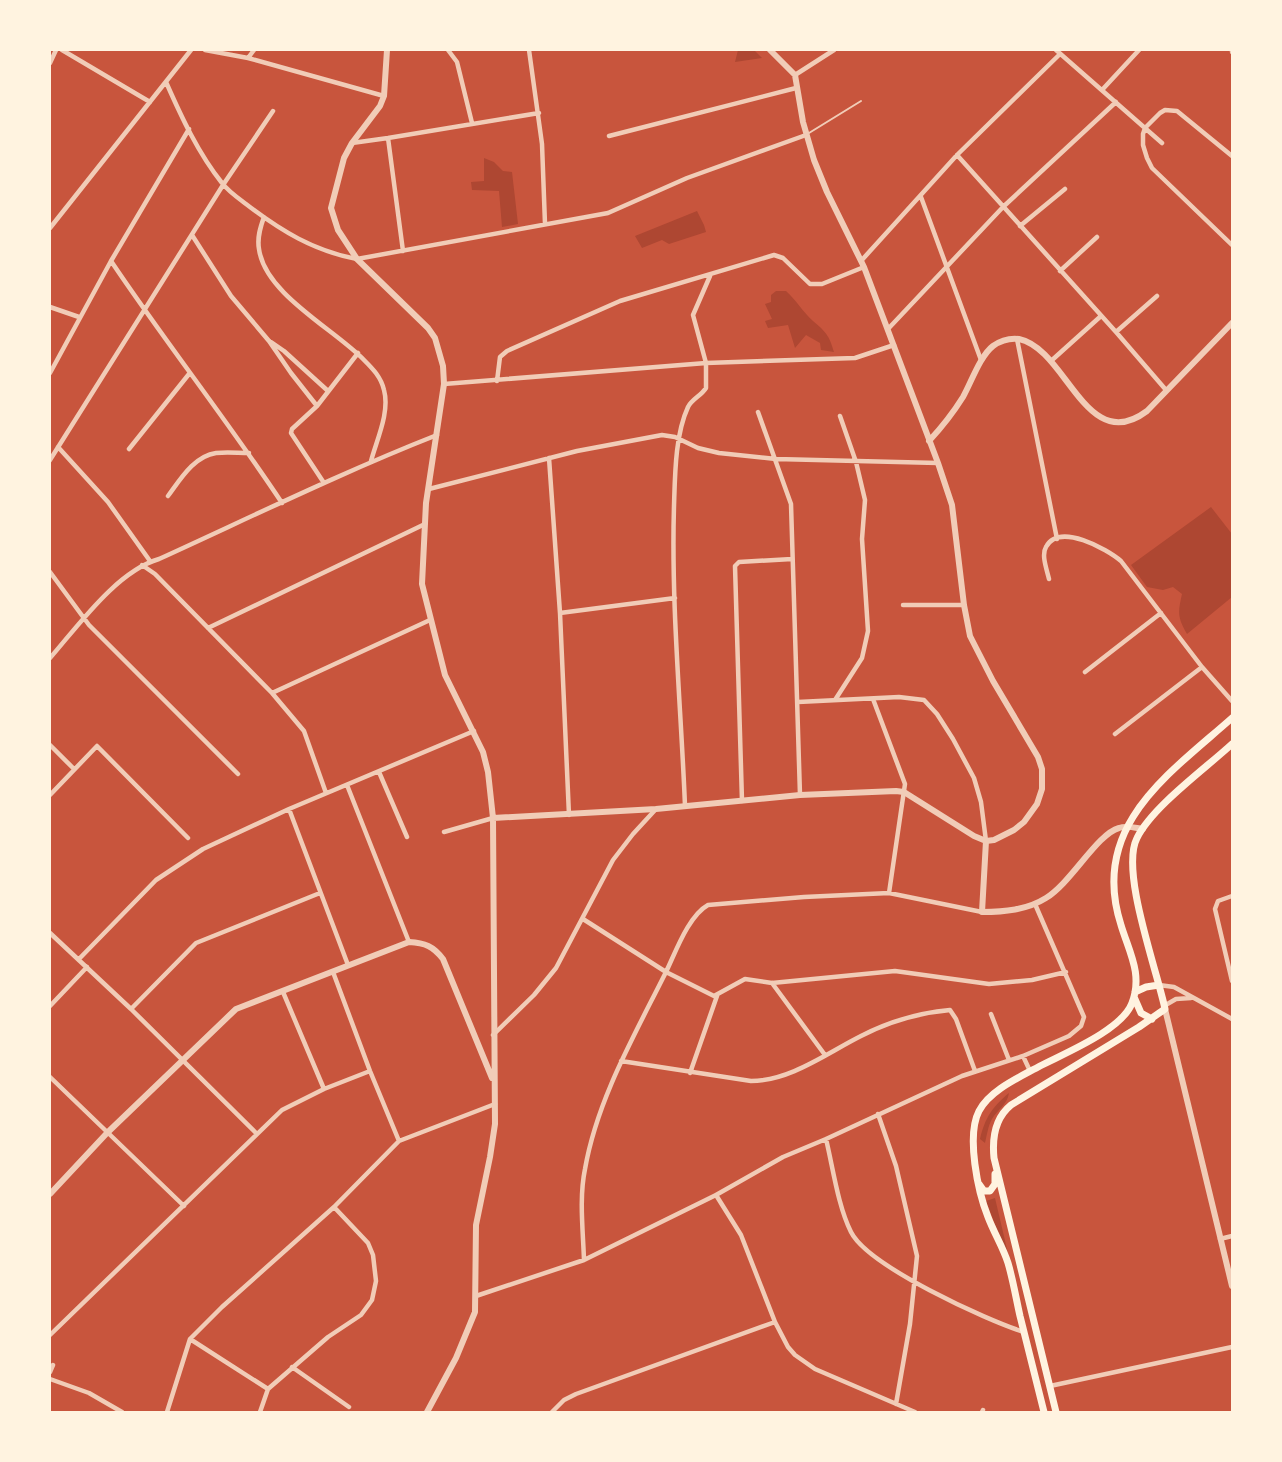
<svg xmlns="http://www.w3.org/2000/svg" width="1282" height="1462" font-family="'Source Serif 4',serif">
<rect width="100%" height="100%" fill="#c8553d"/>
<path fill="#ae4732" d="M738 50H754L762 58 735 62Z
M484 158 494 162 503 171 512 172 518 224 502 227 499 191 472 190 471 182 484 181Z
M697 211 704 225 706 232 669 244 662 240 642 248 635 236Z
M776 291H786C796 300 803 312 813 321 826 332 829 335 834 352L821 350 820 343 806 335 795 348 788 325 768 328 765 321 772 319 765 304 771 302V295Z
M1211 507 1232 534V597L1187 634C1177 617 1178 612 1182 594L1173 587 1163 590 1147 587 1131 565Z
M1009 1093C1007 1105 998 1109 992 1119 988 1126 987 1135 985 1143L980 1139C985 1118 992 1107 1009 1093Z
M995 1198 1011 1266 986 1201Z"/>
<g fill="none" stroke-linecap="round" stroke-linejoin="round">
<path stroke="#f1ccb7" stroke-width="2" d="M809 133 861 101"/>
<path stroke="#f1ccb7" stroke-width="4.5" d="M62 50 150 102
M205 50 248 58 384 96
M448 50 457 62 472 123
M529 50 542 144 545 224
M1056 50 1162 143
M1232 50V52
M248 58 254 50
M50 63 56 50
M795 75 834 50
M166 82C181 116 198 153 222 183 228 191 238 198 246 204 281 231 314 251 357 259L608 213 687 178 806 135
M1102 90 1139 50
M609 136 796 88
M388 138 403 251
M352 143 388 138 539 113
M957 155 1116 332 1166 390
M1232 156 1177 111 1165 110 1160 113 1145 128 1143 134V145L1147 158 1152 168 1232 245
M921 197 981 360
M264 217C260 228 257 238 259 249 265 294 334 329 364 360 373 369 381 377 384 390 390 412 377 439 371 461
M1020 226 1065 189
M50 228 191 50
M192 235 231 296 269 341 291 373 317 406
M111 261C166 343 227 420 282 503
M861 261 957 155 1060 54
M1060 271 1097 237
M50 307 79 317
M888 329 1003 207 1116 102
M1116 332 1157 296
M1017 339 1057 539
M271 342 284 351 328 391
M1051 361 1101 316
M50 373 111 261 189 129
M497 381 500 357 507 351 620 301 774 255 783 258 810 284H822L864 267
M444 384 706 363 855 358 894 345
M758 412 791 504 800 795
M58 447 108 502 150 561
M129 449 189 374
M549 458 560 613 569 815
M50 460 223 185 273 111
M324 483 291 433 292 429 317 406 358 353
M429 489 577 451 662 435 675 437 698 448 719 453 776 459 938 463
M168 496C180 480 194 456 216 453 227 452 238 453 249 453
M142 565 155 574 272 693 304 731 326 793
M50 572 89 625 238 774
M1049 579C1047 570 1041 555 1046 547 1059 522 1107 549 1121 561L1202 667 1232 701
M903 605H964
M560 613 675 598
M208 628 425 524
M50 658C78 626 117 571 159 559 251 517 343 472 437 435
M1085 672 1161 613
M272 693 430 620
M873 699 905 784 889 893
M835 700 862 658 868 631 862 539 865 500 856 462 840 416
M798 702 899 697 924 700 937 714 953 739 974 778 981 802 986 841
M1115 734 1202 667
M50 745 74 769
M379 772 407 837
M347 785 409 942
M50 795 97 746 188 838
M742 801 735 566 739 562 792 559
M685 806C681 706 671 606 674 506 675 476 675 435 688 407 692 399 701 396 706 388V363L693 315 710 276
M289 809 348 965
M444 832 493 818
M1232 896 1218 901 1215 909 1232 981
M583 919 666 972 714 996 745 979 772 983 895 971 989 984 1032 980 1066 972
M50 933 131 1009 256 1133
M79 959 156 880 203 849 289 809 474 731
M333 972 370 1071 399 1141
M772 983 825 1055
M1159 985 1174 987 1232 1019
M283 992 324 1089
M50 1006 87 967
M1164 1006 1176 999 1191 998
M131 1009 196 943 320 893
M991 1014 1009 1060
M493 1035 534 995 556 968 613 860 633 834 656 809
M1023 1056 1030 1071
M621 1061 751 1081C790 1081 827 1053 861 1036 890 1021 918 1013 950 1010L956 1019 975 1071
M690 1073 717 996
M50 1077 184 1206
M878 1114 896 1166 917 1256 910 1324 896 1404
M826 1139C833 1168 838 1206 851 1232 868 1266 986 1320 1024 1332
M716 1195 741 1235 775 1322 788 1347 795 1355 815 1369 915 1412
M1220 1239 1232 1236
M584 1260C583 1230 579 1198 585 1169 597 1100 634 1036 665 974 675 954 688 916 708 905L804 897 889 893 982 912
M476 1296 584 1260 716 1195 783 1157 826 1139 962 1076 1023 1056 1069 1036 1081 1026 1084 1017 1035 904
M50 1335 282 1110 324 1089 370 1071
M190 1339 268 1389
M292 1367 349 1407
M50 1372 53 1365
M50 1379 89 1393 122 1412
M1050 1386 1232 1347
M167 1412 190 1339 222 1307 334 1207 399 1141 495 1104
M260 1412 268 1389 328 1337 361 1315 372 1300 376 1281 373 1255 368 1243 334 1207
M552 1412 564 1400 576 1394 775 1322
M982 1412 983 1410"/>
<path stroke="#f1ccb7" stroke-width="6" d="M387 50 384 96 380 106 352 143 344 158 331 208 338 230 357 259 428 328 435 338 443 366 444 384 426 503 422 584 445 675 483 752 488 772 493 818 495 1124 490 1157 476 1225 475 1312 456 1358 427 1412
M929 441C942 427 953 413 963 397 971 383 980 356 993 346 1000 341 1010 338 1019 339 1067 349 1086 457 1147 411L1232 323
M493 818 656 809 800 795 896 791 904 792 974 836 986 841 994 840 1014 830 1024 822 1037 804 1042 789V769L1038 757 993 681 970 636 964 605 952 505 938 463 864 267 827 192 814 160 803 122 795 75 770 50
M986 841 982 912C1004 912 1027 910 1046 898 1071 883 1097 834 1119 828 1127 825 1135 828 1143 829
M1165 1009 1232 1286
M50 1194 107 1133 236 1009 409 942C425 943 433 946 443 959L492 1078"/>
<path stroke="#fff3e0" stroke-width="7" d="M1135 992 1146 987 1159 985
M1134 997 1141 1013 1152 1019
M979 1184 984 1191H990L995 1184V1174
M1044 1412C1036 1380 1028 1348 1020 1316 1016 1298 1013 1280 1008 1263 1003 1247 994 1233 988 1217 978 1192 966 1136 979 1111 990 1090 1020 1077 1040 1066 1065 1053 1122 1030 1132 1003 1143 974 1129 952 1121 925 1089 826 1169 774 1232 718
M1056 1412 994 1158C992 1138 995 1118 1011 1105L1139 1027 1165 1009C1157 970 1120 871 1137 838 1152 807 1206 768 1232 744"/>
</g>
<rect width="1282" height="1462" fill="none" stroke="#fff3e0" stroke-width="102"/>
</svg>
